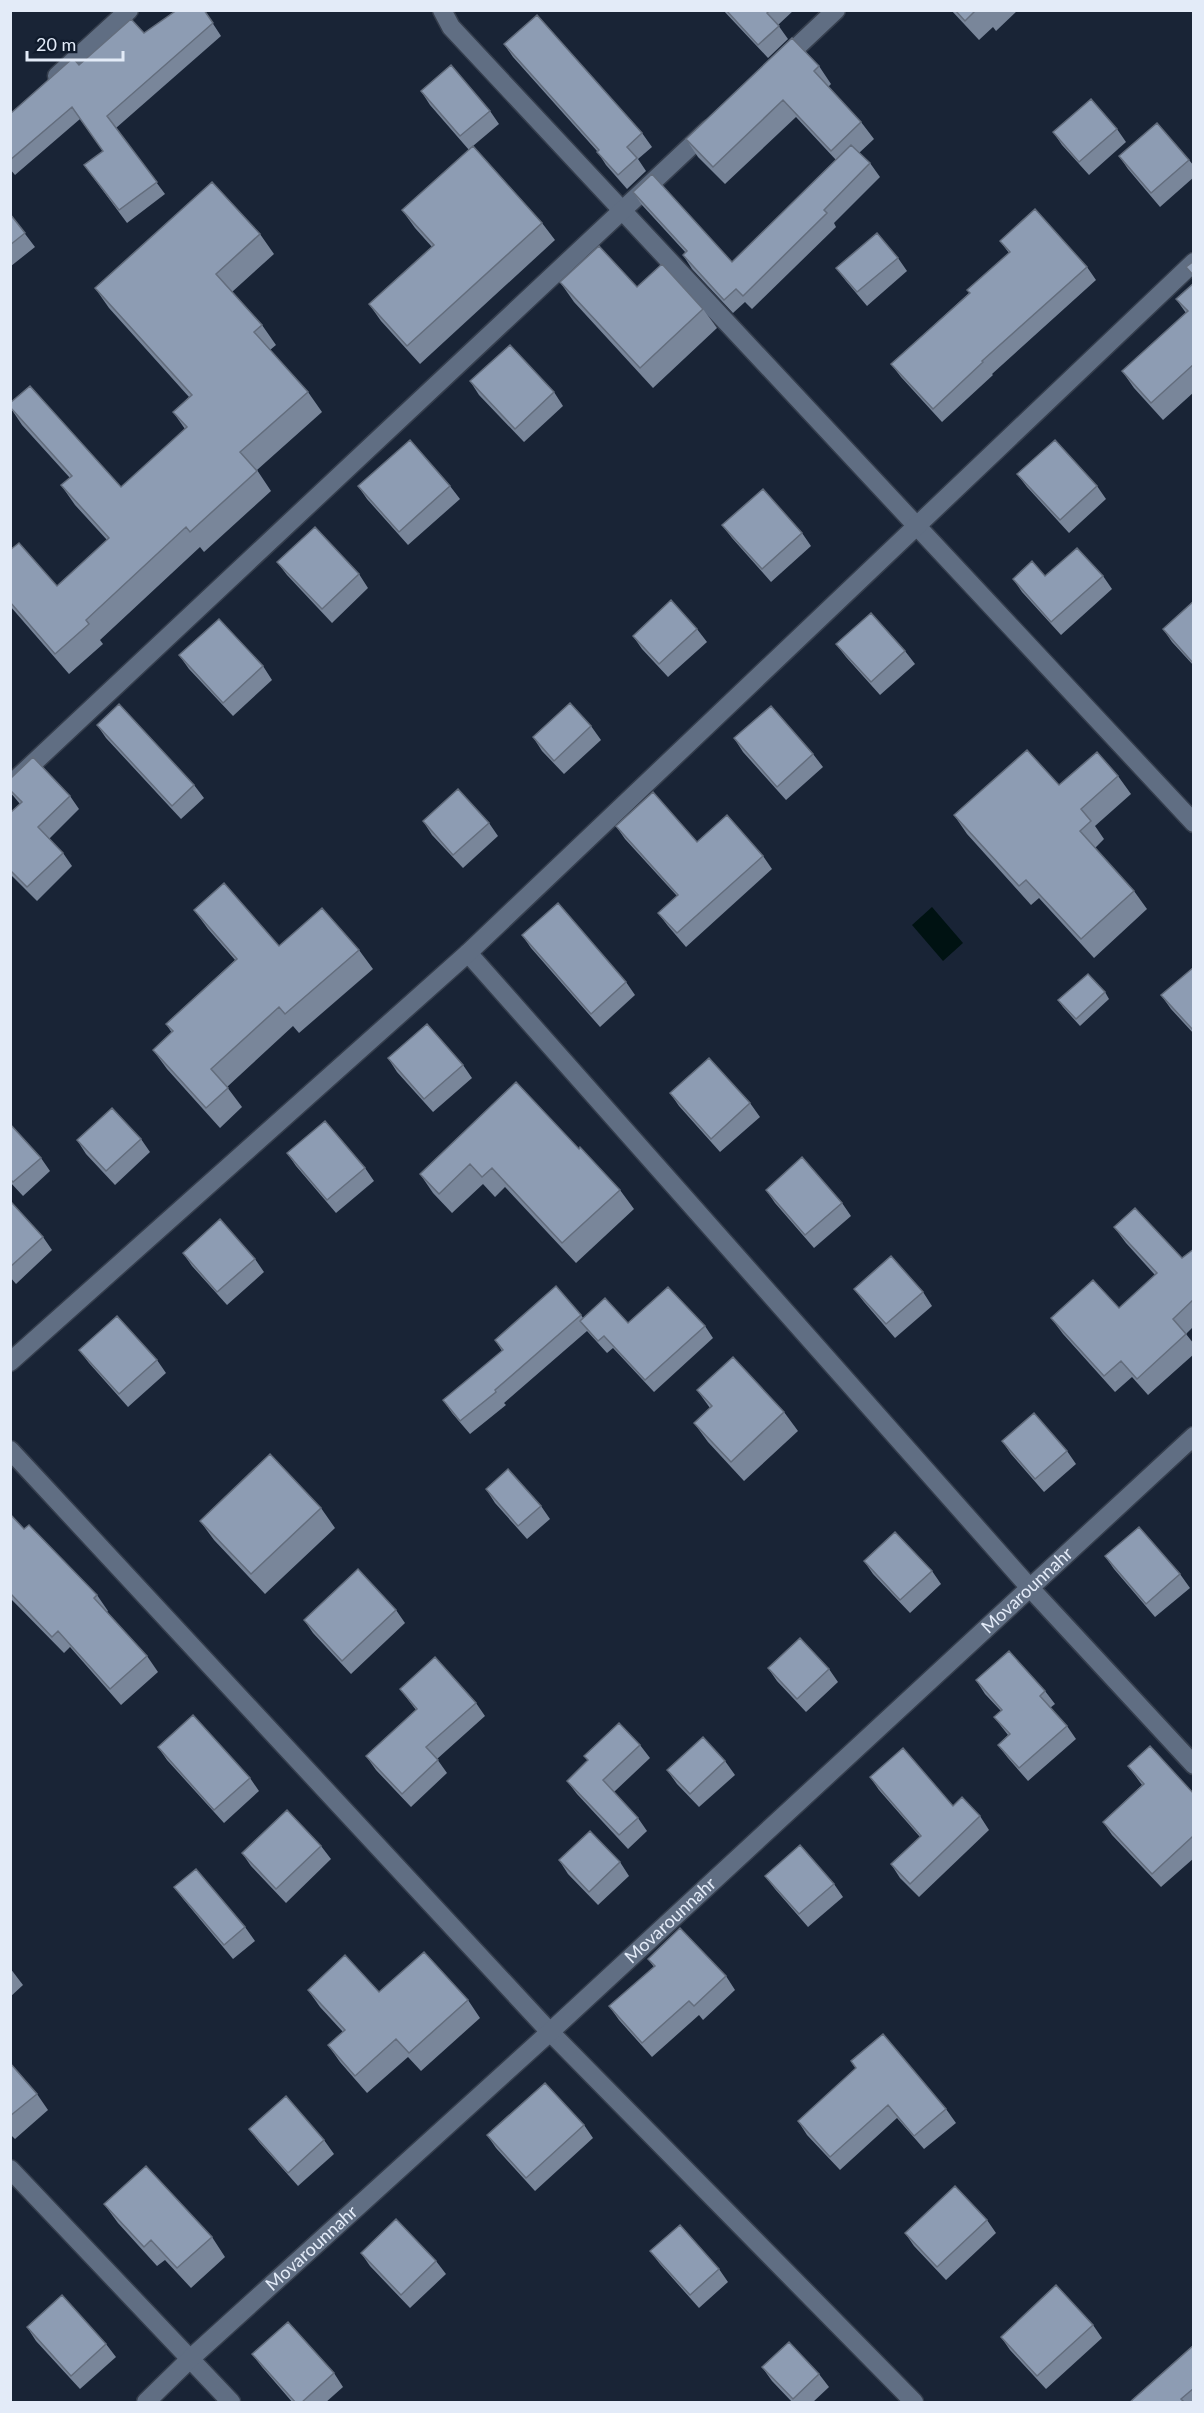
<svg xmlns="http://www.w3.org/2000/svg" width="1204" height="2413" font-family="Lato,sans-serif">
<rect width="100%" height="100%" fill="#192436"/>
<path fill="#001212" d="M932 907 963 943 943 961 912 925Z"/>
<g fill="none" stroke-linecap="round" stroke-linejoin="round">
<g stroke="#353e4d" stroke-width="21">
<g id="street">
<path d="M442 10 451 27 1194 823"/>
<path d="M782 61 836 10"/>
<path d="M57 76 129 10"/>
<path d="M10 785 709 129"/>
<path d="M468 953 1031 1589 1194 1765"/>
<path d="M10 1362 468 953 1194 262"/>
<path d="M10 1450 550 2032 914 2402"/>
<path d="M10 2169 231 2402"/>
<path id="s1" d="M146 2402 191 2358 550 2032 1194 1436"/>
</g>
</g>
<use href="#street" stroke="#606e83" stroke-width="18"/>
</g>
<path fill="#79869a" d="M204 10 221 36 116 128 165 194 127 223 84 165 103 151 80 119 15 175 10 169V114L79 65 144 33Z
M723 10H794L778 25 788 39 768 58Z
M951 10H1018L996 31 993 27 979 40Z
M504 44 642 133 652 147 638 159 646 171 627 189 606 165 597 151 513 57Z
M819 66 831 84 828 87 861 122 874 139 859 153 870 163 880 177 834 223 836 227 752 309 745 302 733 313 692 269 683 255 686 253 642 205 633 192 732 262 836 160 796 117 725 184 698 157 686 139Z
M421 91 490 111 499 124 473 146 542 223 555 240 420 364 381 321 369 304 432 247 415 228 402 210 469 150 430 105Z
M1117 129 1126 142 1089 175 1062 145 1053 132Z
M1119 156 1189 160 1194 166V177L1160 207 1128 169Z
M10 214 35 247 11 266 10 265Z
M260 234 274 254 232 292 262 325 276 345 270 350 308 392 322 412 257 470 271 491 204 552 200 547 100 640 103 644 69 674 10 606V550L57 586 107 540 75 505 61 485 70 478 22 425 10 407 121 487 185 429 173 412 189 397 109 308 95 288Z
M1000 241 1087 267 1096 280 992 374 993 375 942 422 901 377 891 364 969 293 1009 253Z
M898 258 907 271 867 306 846 281 836 268Z
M560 282 637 287 703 309 717 328 653 388 574 302Z
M1194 283V392L1163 420 1134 388 1122 371 1186 313 1176 299Z
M470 381 554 392 563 406 524 442 479 395Z
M1017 474 1097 486 1106 499 1069 533 1027 487Z
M358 486H450L460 499 408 545 367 499Z
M722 525 802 533 811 546 771 582 732 538Z
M277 562 359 574 368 588 332 623 287 575Z
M1045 576H1103L1112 589 1061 635 1022 592 1013 579Z
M1194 601V666L1172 642 1163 629Z
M697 629 707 642 668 677 642 649 633 636Z
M836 644 905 651 915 664 880 695 846 657Z
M179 655 263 666 272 680 233 716 189 669Z
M97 725 194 785 204 798 181 819 106 738Z
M591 726 601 740 564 774 542 751 533 737Z
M734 738 813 754 823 767 786 800 743 752Z
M1118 776 1131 794 1095 826 1104 839 1095 848 1134 891 1147 909 1094 958 1039 898 1031 905 967 834 954 815 1059 785Z
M10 779 70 796 79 809 49 839 63 853 72 866 37 901 10 874V813L20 804 10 792Z
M423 821 489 823 498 836 463 868 432 835Z
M616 826 763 856 772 869 686 947 668 926 658 913 677 896 625 839Z
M194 910 279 946 359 950 373 969 299 1033 293 1026 227 1087 242 1107 220 1128 167 1069 153 1050 172 1033 166 1024 235 960 208 929Z
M522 935 626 982 635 995 600 1027 531 948Z
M1194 967V1034L1171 1009 1161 995Z
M1105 992 1109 999 1080 1026 1063 1007 1058 1000Z
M388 1058 463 1065 472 1078 433 1112 397 1072Z
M516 1082 579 1149 620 1190 634 1209 576 1263 505 1187 495 1197 483 1184 452 1213 433 1193 420 1174Z
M670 1093 750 1103 760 1117 720 1152 679 1106Z
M10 1124 41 1158 50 1171 23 1196 10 1182Z
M141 1139 150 1152 115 1185 86 1154 77 1140Z
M287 1153 365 1168 374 1181 336 1213 296 1166Z
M766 1190 842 1203 851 1216 814 1248 775 1203Z
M10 1204 43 1237 52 1250 16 1284 10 1277Z
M1114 1227 1182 1258 1194 1249V1326L1186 1334 1194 1344V1354L1148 1395 1132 1377 1115 1392 1063 1334 1051 1318 1119 1308 1155 1275 1126 1243Z
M183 1253 255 1259 264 1272 227 1305 192 1266Z
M854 1289 923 1292 932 1306 895 1338 864 1302Z
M581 1315 583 1318 628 1323 705 1326 713 1338 654 1392 613 1348 607 1353 587 1331 504 1403 506 1405 470 1434 452 1413 443 1400 502 1351 495 1340Z
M79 1350 157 1360 166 1373 128 1407 89 1363Z
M697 1390 784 1412 798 1431 744 1481 708 1442 694 1423 710 1408Z
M1002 1441 1067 1451 1076 1464 1044 1492 1011 1454Z
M486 1489 541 1506 550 1519 527 1539 495 1503Z
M321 1508 335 1528 265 1594 214 1540 200 1521Z
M10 1514 24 1529 97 1595 108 1611 107 1612 147 1656 158 1672 121 1705 70 1647 64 1653 10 1598Z
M1105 1556 1180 1574 1190 1588 1155 1617 1114 1569Z
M864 1561 932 1571 941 1584 910 1613 873 1574Z
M396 1610 405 1623 351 1674 313 1633 304 1620Z
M768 1668 829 1669 838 1682 806 1712 777 1681Z
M976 1680 1045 1691 1055 1704 1050 1708 1067 1726 1076 1739 1028 1781 1008 1758 998 1745 1008 1735 994 1717 1001 1711 985 1694Z
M400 1689 476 1703 485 1716 437 1759 447 1773 411 1807 376 1770 366 1756 416 1710Z
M640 1745 650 1758 614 1792 638 1818 647 1831 628 1849 577 1794 567 1781 588 1761 584 1756Z
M158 1747 250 1778 259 1791 224 1823 167 1760Z
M725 1761 735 1775 699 1807 677 1784 667 1770Z
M1128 1766 1194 1794V1858L1161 1887 1112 1835 1103 1822 1142 1785Z
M870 1777 980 1816 989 1830 919 1897 900 1878 891 1864 920 1837 879 1790Z
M321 1846 331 1859 286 1903 251 1866 242 1853Z
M559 1860 620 1862 629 1876 598 1905 568 1874Z
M765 1876 834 1884 843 1897 808 1927 775 1889Z
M174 1887 245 1927 255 1941 233 1959 184 1900Z
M648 1959 726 1976 735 1990 703 2020 699 2015 652 2057 619 2020 609 2006 654 1967Z
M10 1968 23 1985 10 1997Z
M308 1990 379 1992 468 2000 480 2018 421 2071 408 2057 367 2093 340 2062 328 2045 343 2032 320 2007Z
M851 2061 946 2109 956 2123 924 2149 897 2118 840 2170 807 2135 798 2121 856 2068Z
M10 2063 37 2094 48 2110 15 2139 10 2134Z
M584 2125 593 2138 535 2191 496 2148 487 2135Z
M249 2129 324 2140 334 2154 298 2186 259 2142Z
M104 2204 212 2237 225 2257 191 2288 165 2260 157 2266 118 2223Z
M987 2220 996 2233 946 2280 914 2246 905 2233Z
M650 2251 719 2269 728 2282 699 2308 660 2264Z
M361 2253 436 2261 446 2274 410 2308 370 2266Z
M1093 2325 1102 2338 1046 2389 1010 2350 1001 2337Z
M27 2327 106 2344 116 2357 80 2389 36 2341Z
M1194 2345V2403H1129Z
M252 2354 334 2373 343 2387 325 2403H293L262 2367Z
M762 2367 819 2374 829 2387 812 2403H793L772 2381Z"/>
<path fill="#8d9cb3" stroke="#636d7d" stroke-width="1.5" d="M177 10H204L213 23 107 116 157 182 119 210 84 165 103 151 72 107 10 160V114L73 58 79 65 131 19 144 33Z
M726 10H770L767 13 779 26 758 45Z
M955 10H976L965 21Z
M537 15 642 133 627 147 637 158 618 175 597 152 599 150 504 44Z
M792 38 819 66 814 71 861 122 831 151 783 100 713 167 686 139Z
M451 65 490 111 460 136 421 91Z
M1091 99 1117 129 1079 162 1053 132Z
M1157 123 1189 160 1151 193 1119 156Z
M851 145 870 163 824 210 827 213 743 296 736 289 724 300 683 255 687 251 633 192 652 174 732 262Z
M473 146 542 223 407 346 369 304 434 245 402 210Z
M212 182 260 234 216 274 262 325 254 332 308 392 240 452 257 471 190 532 186 527 86 620 89 624 55 654 10 602V550L19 543 57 586 109 538 61 485 72 476 10 407V403L30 386 121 487 187 427 173 412 192 395 95 288Z
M1035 209 1087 267 982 361 983 362 933 409 891 364 970 293 967 290 1010 252 1000 241Z
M10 214 25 233 10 245Z
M877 233 898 258 857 292 836 268Z
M599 246 637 287 662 264 703 309 640 368 560 282Z
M1194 261V276L1186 267Z
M1194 283V364L1151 403 1122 371 1188 311 1176 299Z
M510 345 554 392 515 429 470 381Z
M410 440 450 486 399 532 358 486Z
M1055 440 1097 486 1060 520 1017 474Z
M763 489 802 533 762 569 722 525Z
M315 527 359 574 322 609 277 562Z
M1077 548 1103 576 1051 622 1013 579 1032 561 1045 576Z
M671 600 697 629 659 664 633 636Z
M1194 601V664L1163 629Z
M871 613 905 651 871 682 836 644Z
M219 619 263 666 223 703 179 655Z
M570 703 591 726 554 761 533 737Z
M119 704 194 785 172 806 97 725Z
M771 706 813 754 777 787 734 738Z
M1027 750 1059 785 1097 752 1118 776 1081 809 1091 821 1080 831 1134 891 1081 939 1026 880 1019 886 954 815Z
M33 757 70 796 38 827 63 853 27 887 10 870V813L22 802 10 790V779Z
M458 789 489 823 453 855 423 821Z
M653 792 697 842 727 815 763 856 677 933 658 913 678 895 616 826Z
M224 883 279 946 322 908 359 950 285 1014 279 1007 211 1069 228 1088 206 1108 153 1050 173 1031 166 1024 237 959 194 910Z
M558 903 626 982 591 1014 522 935Z
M1194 967V1031L1161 995Z
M1088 974 1105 992 1076 1019 1058 1000Z
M427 1024 463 1065 424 1099 388 1058Z
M709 1058 750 1103 711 1139 670 1093Z
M516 1082 579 1149 580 1147 620 1190 562 1243 492 1168 482 1177 470 1164 439 1194 420 1174Z
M112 1108 141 1139 106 1171 77 1140Z
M325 1121 365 1168 327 1200 287 1153Z
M10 1124 41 1158 13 1182 10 1179Z
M802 1157 842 1203 805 1235 766 1190Z
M12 1203 43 1237 10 1267V1204Z
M1135 1208 1182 1258 1194 1249V1299L1173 1319 1186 1334 1137 1379 1121 1361 1104 1376 1051 1318 1093 1280 1119 1308 1157 1273 1114 1227Z
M220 1219 255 1259 217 1292 183 1253Z
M891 1256 923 1292 886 1324 854 1289Z
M556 1286 581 1315 495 1390 496 1392 460 1421 443 1400 503 1350 495 1340Z
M668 1287 705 1326 645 1380 604 1336 598 1341 580 1321 605 1298 628 1323Z
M117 1316 157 1360 119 1394 79 1350Z
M733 1357 784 1412 731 1462 694 1423 712 1406 697 1390Z
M1034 1413 1067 1451 1035 1479 1002 1441Z
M270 1454 321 1508 251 1574 200 1521Z
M508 1469 541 1506 518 1526 486 1489Z
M10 1514 24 1529 29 1525 97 1595 94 1598 147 1656 110 1689 58 1631 52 1637 10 1593Z
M1139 1527 1180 1574 1146 1604 1105 1556Z
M895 1532 932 1571 900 1600 864 1561Z
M358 1569 396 1610 342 1661 304 1620Z
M800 1638 829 1669 797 1699 768 1668Z
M1009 1651 1045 1691 1040 1696 1067 1726 1019 1768 998 1745 1010 1734 994 1717 1002 1710 976 1680Z
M435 1657 476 1703 426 1747 438 1760 402 1794 366 1756 417 1709 400 1689Z
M193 1715 250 1778 214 1810 158 1747Z
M619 1723 640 1745 603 1780 638 1818 619 1835 567 1781 588 1760 584 1756Z
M703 1737 725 1761 690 1794 667 1770Z
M1150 1746 1194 1794V1839L1192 1837 1152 1874 1103 1822 1144 1784 1128 1766Z
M903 1748 953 1806 962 1797 980 1816 910 1884 891 1864 921 1836 870 1777Z
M287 1810 321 1846 276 1889 242 1853Z
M590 1831 620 1862 589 1892 559 1860Z
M800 1845 834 1884 799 1914 765 1876Z
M196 1869 245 1927 224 1945 174 1887Z
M680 1928 726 1976 694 2006 689 2001 642 2043 609 2006 655 1966 648 1959Z
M424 1952 468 2000 409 2053 396 2039 355 2076 328 2045 345 2030 308 1990 345 1955 379 1992Z
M883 2034 946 2109 914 2136 888 2105 830 2157 798 2121 856 2068 851 2061Z
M10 2063 37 2094 10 2116Z
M545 2083 584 2125 526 2178 487 2135Z
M286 2096 324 2140 288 2173 249 2129Z
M146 2166 212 2237 177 2268 151 2240 144 2247 104 2204Z
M955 2186 987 2220 937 2267 905 2233Z
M396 2219 436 2261 401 2295 361 2253Z
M680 2225 719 2269 690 2295 650 2251Z
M1056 2285 1093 2325 1037 2376 1001 2337Z
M62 2295 106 2344 71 2376 27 2327Z
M288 2322 334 2373 301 2403H296L252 2354Z
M789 2342 819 2374 793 2399 762 2367Z
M1194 2345V2388L1181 2399 1185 2403H1129Z"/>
<g text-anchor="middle" stroke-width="6" stroke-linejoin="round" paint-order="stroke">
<g font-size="18" fill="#e3ebf8" stroke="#101b2c">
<text dy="6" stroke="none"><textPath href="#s1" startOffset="1198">Movarounnahr</textPath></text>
<text dy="6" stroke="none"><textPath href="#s1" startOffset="712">Movarounnahr</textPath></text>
<text dy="6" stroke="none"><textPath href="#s1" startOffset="226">Movarounnahr</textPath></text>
</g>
</g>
<rect width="1204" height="2413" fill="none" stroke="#e3ebf8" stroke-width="24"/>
<path d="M27 51v9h96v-9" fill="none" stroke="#e3ebf8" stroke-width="3"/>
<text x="36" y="51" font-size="18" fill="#e3ebf8" stroke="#101b2c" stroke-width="4.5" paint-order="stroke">20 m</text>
</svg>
